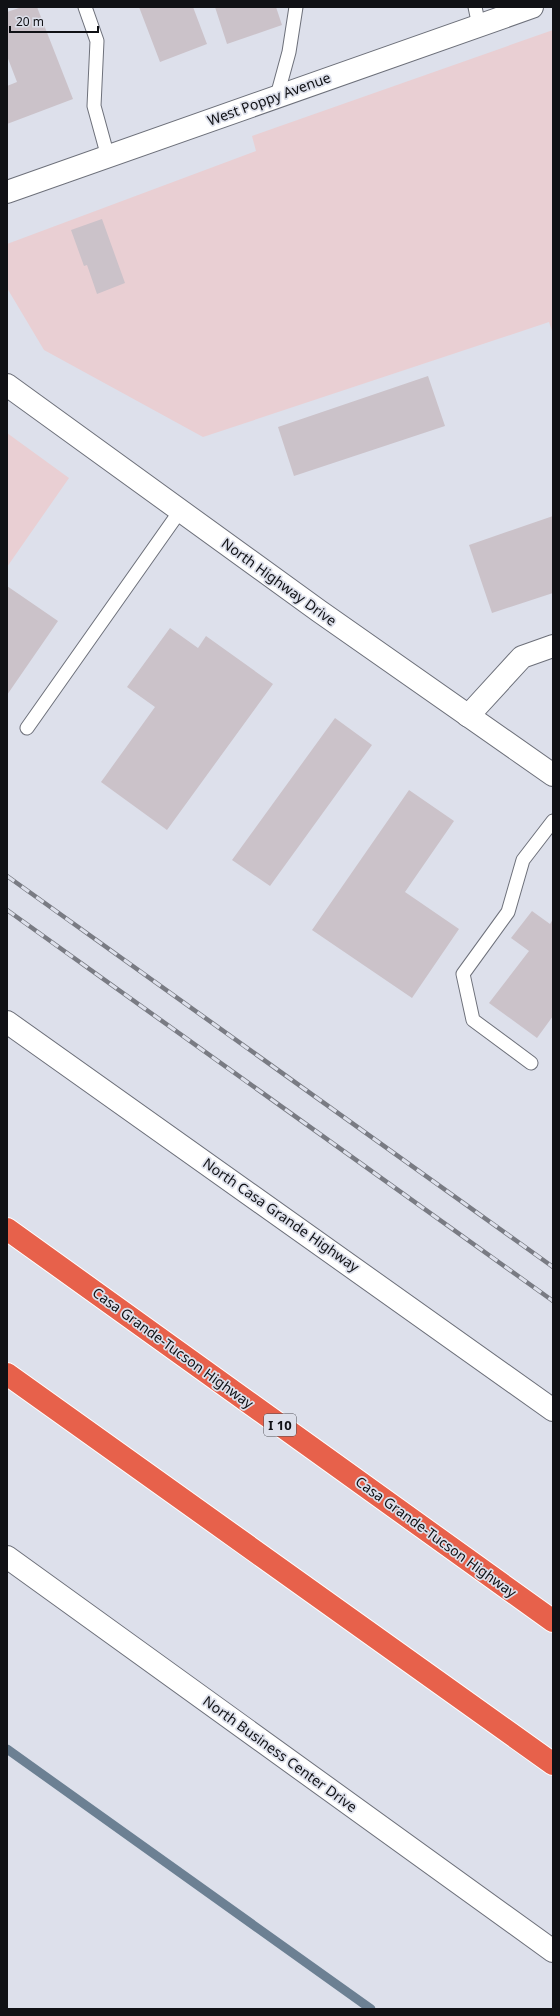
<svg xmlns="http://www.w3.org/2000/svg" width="560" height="2016" font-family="'Noto Sans',sans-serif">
<rect width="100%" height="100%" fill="#dde0eb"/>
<path fill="#e9cfd3" d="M553 30V334L549 322 203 437 44 350 7 288V244L256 151 252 136Z
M7 433 69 478 7 567Z"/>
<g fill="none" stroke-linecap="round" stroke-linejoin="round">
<path stroke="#6c8093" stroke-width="9" d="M7 1749 371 2009"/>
</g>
<path fill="#cbc2c9" d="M22 7H37L73 99 7 124V86L17 82 7 56V12Z
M139 7H193L207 44 160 62Z
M215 7H276L282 25 227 44Z
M102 219 125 283 97 294 87 265 84 266 71 230Z
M428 376 445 426 294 476 278 427Z
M553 516V593L492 613 469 545Z
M7 586 58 621 7 695Z
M170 628 198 648 206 636 273 684 167 830 101 782 155 707 127 687Z
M335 718 372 745 270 886 232 860Z
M409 790 454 821 405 892 459 929 412 998 312 930Z
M532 911 550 924 553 919V1016L537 1038 489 1003 529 951 511 938Z"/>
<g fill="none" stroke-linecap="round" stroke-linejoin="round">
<g stroke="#6d707a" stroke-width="15">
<path id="service" d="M85 7 97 41 94 106 108 157
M475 7 479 26
M277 96 289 52 296 7
M27 728 180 511
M531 1063 473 1020 463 974 508 912 523 860 553 821"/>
</g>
<g stroke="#6d707a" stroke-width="24">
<path id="minor" d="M7 192 532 7
M468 716 522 657 553 646"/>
</g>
<g stroke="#6d707a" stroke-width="24">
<path id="tertiary" d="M7 385 319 611 553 775"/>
</g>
<g stroke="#6d707a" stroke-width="24">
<path id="secondary" d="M7 1022 553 1410
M7 1557 553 1951"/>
</g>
<g stroke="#fff" stroke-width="24">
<path id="motorway" d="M7 1229 553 1621
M7 1374 553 1764"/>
</g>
<use href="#service" stroke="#fff" stroke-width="13"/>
<use href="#minor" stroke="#fff" stroke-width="22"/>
<use href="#tertiary" stroke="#fff" stroke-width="22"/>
<use href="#secondary" stroke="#fff" stroke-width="22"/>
<use href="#motorway" stroke="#e7614b" stroke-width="22"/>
<g stroke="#797b83" stroke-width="4.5">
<path id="rail" d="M7 876 553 1267
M7 910 553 1301"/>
</g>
<use href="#rail" stroke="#dde0eb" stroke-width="3" stroke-dasharray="9" stroke-linecap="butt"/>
</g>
<g text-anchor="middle" stroke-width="3.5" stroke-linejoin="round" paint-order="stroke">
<rect fill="#dde0eb" stroke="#4e4f55" stroke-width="1" x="264" y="1414" width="32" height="22" rx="3"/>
<g font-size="13" font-weight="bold" fill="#101115">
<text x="280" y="1430">I 10</text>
</g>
<g font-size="14" fill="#101115" stroke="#dde0eb">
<text transform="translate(269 99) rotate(-20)" y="5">West Poppy Avenue</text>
<text transform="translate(279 582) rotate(36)" y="5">North Highway Drive</text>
<text transform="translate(281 1215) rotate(35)" y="5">North Casa Grande Highway</text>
<text transform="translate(173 1348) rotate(36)" y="5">Casa Grande-Tucson Highway</text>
<text transform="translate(436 1537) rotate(36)" y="5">Casa Grande-Tucson Highway</text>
<text transform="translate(280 1754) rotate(36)" y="5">North Business Center Drive</text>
</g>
</g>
<rect width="560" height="2016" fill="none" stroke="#101115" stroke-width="16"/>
<path d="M10 26v6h88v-6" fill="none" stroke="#101115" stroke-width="2"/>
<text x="16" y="26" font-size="12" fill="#101115" stroke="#dde0eb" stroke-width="3" paint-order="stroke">20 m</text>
</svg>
